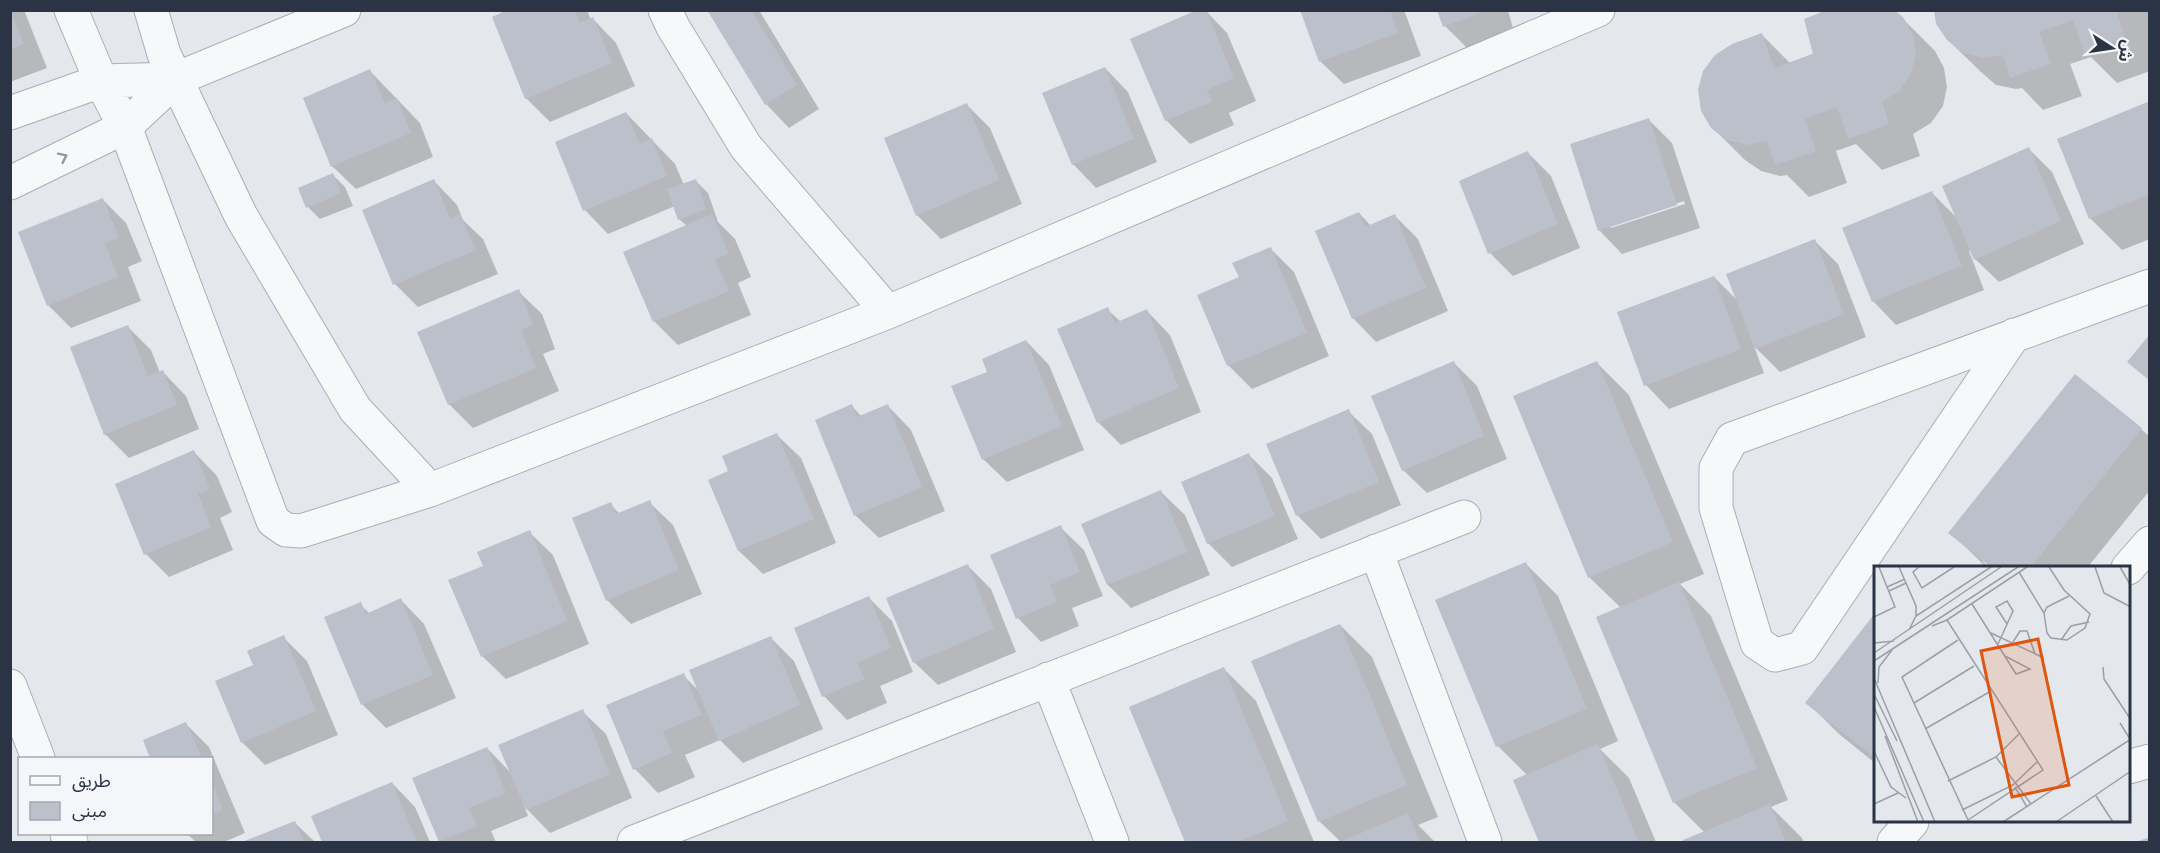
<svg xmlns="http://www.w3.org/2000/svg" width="2160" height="853" font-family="Montserrat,'Noto Sans Arabic',sans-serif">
<rect width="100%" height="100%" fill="#e4e7ec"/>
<path fill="#0003" fill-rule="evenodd" d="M10 10H24L47 68 10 82Z
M511 10H587L591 20 593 19 616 43 635 86 550 122 527 99 494 18Z
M708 10H759L819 109 789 128 766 104Z
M1205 10 1227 33 1256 101 1229 113 1234 125 1190 144 1166 120 1132 40Z
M1302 10H1404L1421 56 1344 84 1320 61Z
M1439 10H1508L1514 32 1468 49 1445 26Z
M1936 10H2150V71L2117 83 2091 57 2070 64 2082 96 2043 110 2022 88 2016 89 1996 85 1981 72 1948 40Z
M1902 18 1935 51 1944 68 1947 87 1943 106 1931 123 1913 134 1920 156 1882 170 1856 144 1836 151 1847 183 1809 197 1787 175 1780 176 1761 171 1745 160 1712 127 1762 35 1790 63Z
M1105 68 1128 92 1157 162 1096 188 1073 164Z
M370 71 420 123 433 157 356 189 332 166Z
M2150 103V239L2122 250 2090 218Z
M967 105 990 128 1022 204 941 239 917 215Z
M626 113 675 164 684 185 696 181 708 193 718 222 735 239 751 277 738 283 751 315 678 345 654 321 687 226 679 219 675 206 608 234 585 210Z
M1649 120 1672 143 1700 228 1622 254 1599 230ZM1684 201 1685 204 1611 228V225Z
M2029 149 2052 172 2084 244 1999 282 1975 259 1972 250 1969 251 1984 290 1896 325 1873 301 1932 193 1958 219Z
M1528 153 1551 176 1580 248 1513 276 1490 253Z
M333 175 345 187 353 206 320 219 308 207Z
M434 181 457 205 463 220 483 239 498 274 418 307 395 284Z
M103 200 126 223 142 261 128 267 141 301 71 328 48 305Z
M1359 213 1371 226 1395 216 1418 239 1448 311 1376 342 1353 318Z
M1815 241 1838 264 1866 337 1780 372 1754 346 1764 373 1669 409 1646 385 1619 313 1714 277 1739 302Z
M1271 249 1294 272 1329 356 1252 389 1229 366 1199 296 1241 278Z
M518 291 542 314 555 349 543 354 559 391 473 428 449 404Z
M1107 309 1121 322 1147 311 1170 335 1201 412 1121 445 1098 422Z
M127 326 151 350 160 373 163 372 186 396 199 429 129 458 105 434Z
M1026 341 1049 365 1084 450 1007 482 983 459Z
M1454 363 1477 386 1507 459 1427 493 1403 470Z
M1597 363 1629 395 1704 574 1680 584 1711 616 1788 800 1771 807 1802 838 1804 842H1686L1705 833 1674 802 1621 608 1589 577Z
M852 406 862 417 888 406 911 430 945 511 879 538 855 515Z
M1348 411 1372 434 1401 505 1321 539 1298 516 1268 444Z
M2141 429 2150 437V490L2087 568H1994L1983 559V562L1990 568H1987L1950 532Z
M777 435 801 458 836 543 763 574 739 551 710 481 730 472Z
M194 452 217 476 232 512 220 518 233 550 169 577 146 554Z
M1249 455 1272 478 1298 539 1232 567 1208 543Z
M1161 492 1185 515 1210 575 1131 608 1108 585 1083 525Z
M649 502 673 525 702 594 631 624 608 601 574 519 610 504 620 514Z
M1060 527 1084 550 1103 596 1072 608 1079 626 1041 642 1018 618Z
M529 532 553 555 589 644 506 679 482 656 485 567Z
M1526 564 1558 596 1618 741 1600 749 1629 778 1656 842H1541L1515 780 1527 775 1498 746Z
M967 565 991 589 1016 652 938 685 914 662Z
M869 598 892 621 913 672 880 686 887 703 847 720 824 696Z
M401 600 424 624 456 698 386 728 363 705 326 618 360 604 370 614Z
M1875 615V763L1839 734 1807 702Z
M1340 625 1372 657 1438 817 1418 825 1435 842H1341L1319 821Z
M283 637 307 661 338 735 265 765 242 742 255 666Z
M771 638 794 661 823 729 743 763 720 740 685 755 695 777 658 793 635 769 608 706 683 675 699 691Z
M1224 669 1256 701 1314 842H1187L1131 708Z
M582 711 606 734 632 798 550 833 524 806 528 816 491 831 496 842 440 841 487 748 512 774Z
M186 724 209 747 245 833 224 842H196L187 834H212V758H152L145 741Z
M392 783 415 807 430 842H324L313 816Z
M294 822 315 842H246Z"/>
<path fill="#bbc0ca" d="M10 10 24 44 10 50Z
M507 10H575L580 23 593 17 612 63 525 99 492 17Z
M707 10H751L797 85 765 105Z
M1197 10H1206L1234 78 1207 90 1212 102 1165 121 1130 39Z
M1300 10H1390L1398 33 1319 62Z
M1437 10H1486V11L1443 27Z
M1827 10H1894L1903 17 1913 35 1916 55 1911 74 1899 91 1882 102 1889 124 1848 139 1837 107 1805 119 1816 151 1775 165 1767 141 1747 145 1727 140 1711 128 1701 111 1698 90 1703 71 1715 55 1732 44 1762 33 1774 68 1813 54 1804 19Z
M1934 10H2123L2117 14 2125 37 2084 52 2073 20 2039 32 2051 64 2010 78 2003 55 1983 58 1963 53 1947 40 1936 24Z
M1105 67 1134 139 1072 165 1042 93Z
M370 69 385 103 397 98 411 133 331 167 303 98Z
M2150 101V194L2089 219 2057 139Z
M967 103 999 180 916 216 884 138Z
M626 112 640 144 652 138 667 176 583 211 555 142Z
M1649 118 1677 205 1598 231 1570 144Z
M2029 147 2061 221 1974 260 1942 186Z
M1528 151 1558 224 1488 254 1459 181Z
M333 173 341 193 306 208 298 188Z
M434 179 450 218 460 214 476 250 393 285 362 210Z
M696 179 706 209 678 220 667 189Z
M1932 191 1962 266 1872 302 1842 228Z
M103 198 119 238 105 243 118 277 47 306 18 232Z
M1359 212 1365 227 1395 214 1426 288 1352 319 1315 231Z
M712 214 729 254 715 259 729 291 653 322 623 252Z
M1815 239 1844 314 1755 349 1726 274Z
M1271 247 1307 333 1227 366 1197 295 1239 277 1232 263Z
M1714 276 1741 349 1644 386 1617 312Z
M519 289 533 325 521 330 536 368 448 405 417 332Z
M1108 307 1115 323 1147 309 1179 388 1097 423 1057 329Z
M128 325 148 376 163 370 177 405 104 435 70 347Z
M2150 334V381L2127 362Z
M1026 340 1062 426 982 460 951 386 987 372 982 359Z
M1454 361 1484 436 1402 471 1371 396Z
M1597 361 1673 542 1588 578 1513 396Z
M2075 374 2142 428 2030 568H1992L1948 533Z
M852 404 857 417 888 404 922 487 854 516 815 420Z
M1349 409 1379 482 1296 516 1266 444Z
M777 433 814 519 738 551 708 480 728 471 722 456Z
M194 450 210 489 198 494 211 527 144 555 115 484Z
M1249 453 1275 516 1207 544 1181 482Z
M1161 490 1188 552 1107 585 1081 524Z
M650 500 679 570 606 601 572 518 611 502 616 514Z
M1061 525 1080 572 1050 585 1057 602 1016 619 990 555Z
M530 530 567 621 481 657 448 580 483 566 477 552Z
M1526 562 1587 709 1496 747 1435 600Z
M968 564 994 629 913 663 886 598Z
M1679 582 1757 768 1673 803 1596 617Z
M869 596 891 648 857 663 865 679 822 697 794 628Z
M401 598 433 675 361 705 324 617 361 602 366 614Z
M1875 613V758L1805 703Z
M1340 624 1407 785 1318 822 1251 661Z
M284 635 316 711 241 743 215 681 253 665 247 651Z
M771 636 800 705 719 741 689 670Z
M1224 667 1288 821 1238 842H1185L1129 707Z
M684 673 702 715 663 731 672 753 633 770 606 705Z
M583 709 610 774 526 810 498 745Z
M186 722 202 758H150L143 740Z
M1598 744 1639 842H1539L1513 780Z
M487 747 506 793 469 808 477 826 439 842 412 778Z
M212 782 223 810 212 815Z
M392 782 417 842H322L311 816Z
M1770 804 1786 842H1684L1683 840Z
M1408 813 1420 842H1340Z
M295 821 304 842H242Z
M2150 837V842H2136Z"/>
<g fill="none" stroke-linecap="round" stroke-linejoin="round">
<g stroke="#a9aeb7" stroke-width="35">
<path id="minor" d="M71 10 101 81 125 127 273 521 286 530 301 531 430 490 888 312 1598 10
M151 10 164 54 241 216 355 409 430 490
M665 10 673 27 746 147 888 312
M10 113 101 81 176 79
M10 183 125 127 176 79 344 10
M2014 335 1802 648 1775 655 1757 643 1716 508V468L1732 439 2150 286
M1376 551 1485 842
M2128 568 2150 543
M1048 679 1112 842
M10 686 38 758
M2128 767 2150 761
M67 834 71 842
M634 842 1464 517
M1894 842 1912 822"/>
</g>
<use href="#minor" stroke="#f7f8fa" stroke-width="33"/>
</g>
<defs><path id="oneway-chevron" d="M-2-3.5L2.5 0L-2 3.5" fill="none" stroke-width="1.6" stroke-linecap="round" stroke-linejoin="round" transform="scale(1.5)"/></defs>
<use stroke="#9196a0" href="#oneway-chevron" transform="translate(63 157) rotate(-26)"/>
<g transform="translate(1874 566)">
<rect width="256" height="256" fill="#e4e7ec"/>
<path fill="none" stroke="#9a9fa9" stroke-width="1.5" d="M25 1 42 40V50M45 1 39 6 48 22 80 1M221 1 230 27 257 41M246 1 257 20M145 6 170 47 173 67 177 72 193 74 211 62 216 48 190 24 175 1M13 21 31 13M15 25 32 17M98 38 142 108 156 103 131 90M170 47 173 41 195 30M0 51 21 41 5 1M73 54 169 204 94 254 28 111 84 74M58 60 73 54 153 1M35 64 42 50 117 1M117 67 170 92M187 74 197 60 215 56M139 76 146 65H153L161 88M0 77 20 75M124 78 139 45 133 35 122 41 133 58M0 87 127 1M0 95 144 1M229 101 230 113 257 154M0 112 61 256M4 117 5 101 18 84M0 128 23 175M40 137 100 100M0 141 50 256M246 157 256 173M51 163 117 125M11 170 44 256M0 185 17 221 32 232M122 191 157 238M74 215 122 191 146 167M141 221 153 241M222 230 239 256M0 238 24 227M88 244 139 219 164 195M129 256 257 173M182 256 257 205"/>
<path fill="#df570f" fill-opacity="0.15" stroke="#df570f" stroke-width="3" d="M164 73 195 219 138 231 107 85Z"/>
<rect width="256" height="256" fill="none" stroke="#2b3445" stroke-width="3"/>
</g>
<rect width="2160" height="853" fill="none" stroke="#2b3445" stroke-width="24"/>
<rect x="18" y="757" width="195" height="78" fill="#f4f6f9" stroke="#a4a8b1" stroke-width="1.5"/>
<rect x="30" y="776" width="30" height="9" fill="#f7f8fa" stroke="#a4a8b1" stroke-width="1.5"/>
<text x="72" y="787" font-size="18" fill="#2b3445">طريق</text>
<rect x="30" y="802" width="30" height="18" fill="#bbc0ca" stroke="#a4a8b1" stroke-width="1.5"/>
<text x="72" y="817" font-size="18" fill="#2b3445">مبنى</text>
<g transform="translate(2112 48) rotate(102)" stroke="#f4f6f9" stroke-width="4.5" paint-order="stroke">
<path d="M0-4.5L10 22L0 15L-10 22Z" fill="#2b3445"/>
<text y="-9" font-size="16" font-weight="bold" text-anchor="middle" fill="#2b3445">ش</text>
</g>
</svg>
